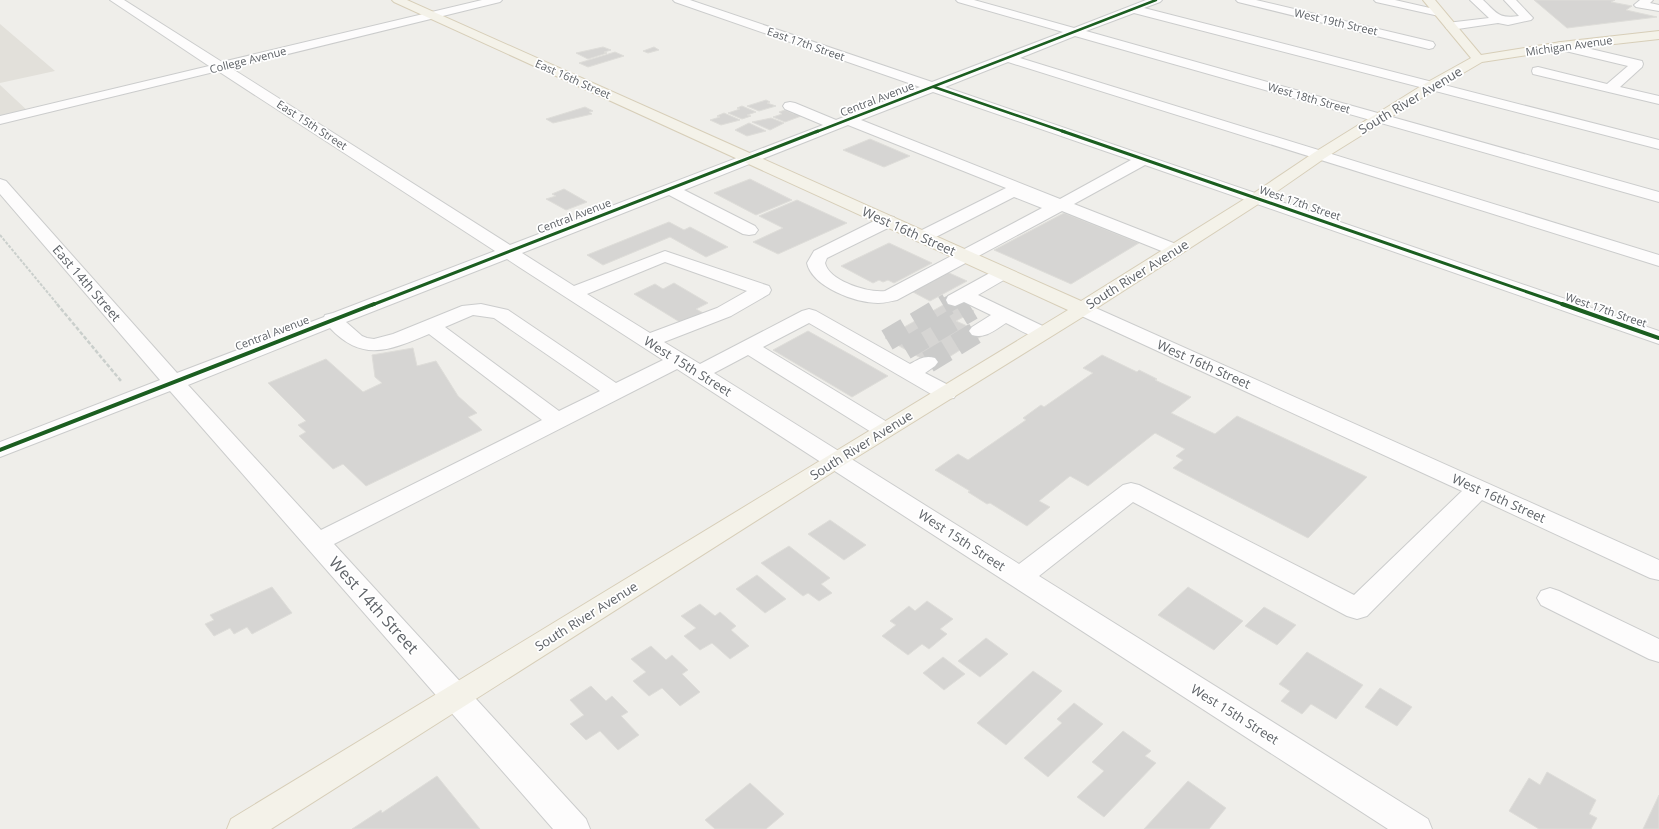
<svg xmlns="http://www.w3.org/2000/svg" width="1659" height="829" font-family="'Open Sans',sans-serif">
<rect width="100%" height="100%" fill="#efeeea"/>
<path fill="#e2e0da" d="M0 24 55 71 0 83Z
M0 85 30 113 0 120Z"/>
<path fill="#d6d5d3" stroke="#deddd9" d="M1534 0H1615L1611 2 1632 6 1626 10 1657 17 1567 28Z
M603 47 611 50 604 52 607 53 588 59 576 53Z
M654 47 659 50 648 53 643 51Z
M615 52 624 56 588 67 579 63Z
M766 100 770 102 767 103 776 106 759 111 747 106Z
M742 106 756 112 747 115 751 116 742 119 728 113 740 109 737 108Z
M585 107 593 111 589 112 592 114 553 123 546 119Z
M785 110 794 114 797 112 804 115 785 122 773 117 782 114 779 112Z
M724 113 740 120 721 125 710 120 720 117 717 116Z
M771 118 784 123 770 130 752 122Z
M749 123 766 131 747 136 735 130Z
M870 139 910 156 884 167 843 150Z
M750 179 792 200 756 215 714 193Z
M564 189 587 202 566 210 546 199 556 196 552 194Z
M797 200 847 223 778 254 753 242 783 228 759 216Z
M1064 213 1139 243 1071 284 994 250Z
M669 222 684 230 690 227 728 247 706 257 670 237 603 265 587 255Z
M889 243 932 263 894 283 888 280 883 282 879 280 873 283 841 266Z
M947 272 967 281 930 301 911 291Z
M674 283 708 303 696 309 705 314 683 324 634 294 655 284 663 289Z
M952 300 974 311 956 321 985 334 935 366 885 338Z
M808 331 853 356 888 376 852 397 773 350Z
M413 348 417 366 436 361 458 396 477 413 468 417 482 430 366 486 343 464 333 469 299 436 306 432 298 425 306 421 268 383 326 359 363 392 382 383 375 377 372 355Z
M1102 355 1137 372 1139 370 1157 379 1155 380 1191 397 1171 413 1215 434 1237 416 1367 477 1308 538 1173 468 1183 460 1176 456 1185 449 1155 433 1088 486 1070 476 1039 501 1050 507 1027 526 990 503 987 504 968 492 970 491 935 470 958 454 968 460 1026 420 1023 418 1041 405 1044 407 1093 373 1083 368Z
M830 520 866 545 844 560 808 534Z
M789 546 830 578 821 584 832 593 819 601 808 593 803 596 761 563Z
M757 575 786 599 765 613 736 589Z
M272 587 292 613 252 634 247 627 234 634 230 628 214 636 205 624 214 620 210 615Z
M1188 587 1243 621 1214 650 1158 615Z
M927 601 953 619 940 629 947 634 929 649 922 644 908 655 882 636 896 625 890 621 909 606 915 611Z
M700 604 715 616 720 612 736 626 731 630 749 646 730 659 712 643 700 650 684 636 696 628 681 616Z
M1264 607 1296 625 1277 645 1245 626Z
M986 638 1008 654 980 677 958 661Z
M651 646 666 660 672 655 688 670 682 674 700 692 680 706 662 688 649 696 633 681 646 672 631 659Z
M1307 652 1363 685 1336 719 1311 704 1302 714 1281 701 1290 691 1279 684Z
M943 657 965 674 944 690 923 673Z
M1033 671 1062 691 1006 745 977 723Z
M591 686 606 701 612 696 628 712 621 716 639 735 618 750 600 731 586 740 570 724 584 715 570 700Z
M1380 688 1412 707 1397 726 1365 707Z
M1074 703 1103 724 1048 777 1024 758 1062 723 1057 719Z
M1123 731 1151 751 1145 756 1156 763 1104 817 1077 797 1104 771 1092 762Z
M1547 772 1596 800 1589 814 1597 818 1591 829H1539L1509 811 1529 778 1540 785Z
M437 776 480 829H352L381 810 382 813Z
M1188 781 1226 808 1209 829H1144Z
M750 783 784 814 766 829H715L705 820Z
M1659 795V829H1643Z"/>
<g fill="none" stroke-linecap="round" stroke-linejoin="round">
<path stroke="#cbcbca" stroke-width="16" stroke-dasharray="16 8" stroke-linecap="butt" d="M947 305 954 301"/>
<path stroke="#cbcbca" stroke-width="22" stroke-dasharray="22 11" stroke-linecap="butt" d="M887 340 948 304
M905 349 972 309
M928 362 979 331"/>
<g stroke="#cbcccc" stroke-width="2">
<path id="minor" d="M110 0H124L222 62 482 0H502L500 2 231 68 510 245 823 125 785 109 783 106 785 103 790 102 795 103 836 120 920 87 675 2 673 0H690L932 82 1063 32 958 2 956 0H974L1074 28 1146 0H1162L1160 2 1144 8 1659 140V149L1134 13 1086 31 1659 192V202L1075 36 1020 58 1659 255V266L1008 62 945 87 1659 331V344L1145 165 1074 204 1181 246 1184 250 1181 254 1175 255 1169 254 1062 211 897 300C891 301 885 303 878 303 856 303 812 287 807 263L814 251 882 217 888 216 894 217 896 221 894 225 827 258 825 263C829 281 868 293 885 291L1042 208 1014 197 928 241 922 242 916 241 913 237 916 233 1006 188 848 125 684 190 755 226 758 230 755 234 749 235 743 234 669 195 522 253 574 286 665 251 769 286 771 290 769 294 731 316 664 342 700 364 802 311 809 309 816 311 910 364C919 359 925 355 935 358L938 362 935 366 925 373 954 388 957 393 954 398 946 399 938 398 809 323 763 347 892 425 895 430 892 435 884 437 876 435 748 355 714 373 1019 564 1123 485 1131 483 1139 485 1354 595 1462 491 1075 313 1072 309 1075 305 1082 303 1089 305 1659 560V580L1650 578 1482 500 1367 616 1357 619 1347 616 1133 502 1039 576 1428 819 1432 829H1388L677 369 334 544 586 819 590 829H553L170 391 0 457V442L160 380 0 194V179L6 181 177 373 324 317 325 315 333 313 495 251 218 71 0 124V116L209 66ZM933 92 1131 160 1060 199 861 120ZM507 259 519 267 663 360 616 383 508 310 481 304 462 306 393 334 374 339 367 338 362 336 346 322ZM665 262 747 291 717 308 650 333 587 294ZM473 315 494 318 600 391 559 411 445 327ZM330 328C363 363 390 350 429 334L542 420 321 530 188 385Z
M1236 0H1256L1433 42 1435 45 1433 48 1429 49 1238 2Z
M1374 0H1395L1443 11 1445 13 1443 15 1439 16 1376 2Z
M1470 0H1483C1497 13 1498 19 1519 16L1504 0H1516L1533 18 1531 20 1508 25 1498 23 1451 30 1447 29 1445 26 1447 23 1489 18Z
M1640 0H1653L1650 3 1659 5V11L1636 7 1634 5Z
M1561 42 1642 61 1643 64 1642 67 1620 87 1659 96V104L1533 74 1532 71 1533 68 1538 67 1607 84 1628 66 1557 49 1555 46 1557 43Z
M1003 268 1009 269 1012 273 1009 277 978 295 1049 329 1052 333 1049 337C1034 341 1019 329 1006 323 995 330 985 339 972 335L969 331 972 327 991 315 964 302 955 306 948 304 946 300 948 296 997 269Z
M1550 588 1559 591 1659 639V662L1649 659 1541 605 1537 598 1541 591Z"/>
</g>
<g stroke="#d7ceb8" stroke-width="2">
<path id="major" d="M392 0H407L1081 301 1251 195 1315 152 1426 83 1471 58 1423 0H1435L1481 55 1561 42 1659 31V39L1561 50 1482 62 1436 89 1325 158 1263 201 1089 313 844 465 271 829H227L231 819 1068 310 394 2Z"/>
</g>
<path stroke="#cacfcc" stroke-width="2" stroke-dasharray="3 1.5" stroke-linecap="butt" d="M0 235 58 305"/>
<path stroke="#cacfcc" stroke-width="2.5" stroke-dasharray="4 2" stroke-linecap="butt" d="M57 304 121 381"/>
<use href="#minor" fill="#fdfcfc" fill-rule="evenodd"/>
<use href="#major" fill="#f4f2e9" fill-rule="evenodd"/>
<g stroke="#fff" stroke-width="4">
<path id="cycleway-far2" d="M934 87 1065 132
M816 132 1156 0"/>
</g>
<g stroke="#fff" stroke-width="5">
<path id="cycleway-far1" d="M1062 131 1565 305
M372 305 818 131"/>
</g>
<g stroke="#fff" stroke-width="6">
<path id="cycleway" d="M1562 304 1659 338
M0 450 374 304"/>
</g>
<use href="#cycleway-far2" stroke="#1b5e20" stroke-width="2.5"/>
<use href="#cycleway-far1" stroke="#1b5e20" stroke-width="3"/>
<use href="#cycleway" stroke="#1b5e20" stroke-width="4"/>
</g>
<g text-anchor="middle" stroke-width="3.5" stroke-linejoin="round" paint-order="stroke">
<g font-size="11" fill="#5f6368" stroke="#fff">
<text transform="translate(1336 22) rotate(13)" y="4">West 19th Street</text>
<text transform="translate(806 44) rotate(19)" y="4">East 17th Street</text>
<text transform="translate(1569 46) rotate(-8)" y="4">Michigan Avenue</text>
<text transform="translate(248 60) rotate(-14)" y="4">College Avenue</text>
<text transform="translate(573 79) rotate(24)" y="4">East 16th Street</text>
<text transform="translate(1309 98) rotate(16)" y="4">West 18th Street</text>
<text transform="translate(877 99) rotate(-21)" y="4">Central Avenue</text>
<text transform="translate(312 125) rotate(33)" y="4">East 15th Street</text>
<text transform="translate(1300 203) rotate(19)" y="4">West 17th Street</text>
<text transform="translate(574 216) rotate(-21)" y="4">Central Avenue</text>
<text transform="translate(1606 310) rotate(19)" y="4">West 17th Street</text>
<text transform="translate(272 333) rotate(-21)" y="4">Central Avenue</text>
</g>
<g font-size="13" fill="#5f6368" stroke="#fff">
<text transform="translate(1410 100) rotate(-31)" y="5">South River Avenue</text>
<text transform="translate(909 231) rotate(24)" y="5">West 16th Street</text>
<text transform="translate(1137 274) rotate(-32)" y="5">South River Avenue</text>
<text transform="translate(87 283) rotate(49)" y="5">East 14th Street</text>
<text transform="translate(1204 364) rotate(24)" y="5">West 16th Street</text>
<text transform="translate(688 366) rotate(32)" y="5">West 15th Street</text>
<text transform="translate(861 445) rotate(-32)" y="5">South River Avenue</text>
<text transform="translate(1499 498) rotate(24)" y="5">West 16th Street</text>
<text transform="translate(962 540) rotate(33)" y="5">West 15th Street</text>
<text transform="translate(586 616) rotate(-32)" y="5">South River Avenue</text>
<text transform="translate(1235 714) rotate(32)" y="5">West 15th Street</text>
</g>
<g font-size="16" fill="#5f6368" stroke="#fff">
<text transform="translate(374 605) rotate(48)" y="6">West 14th Street</text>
</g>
</g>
</svg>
